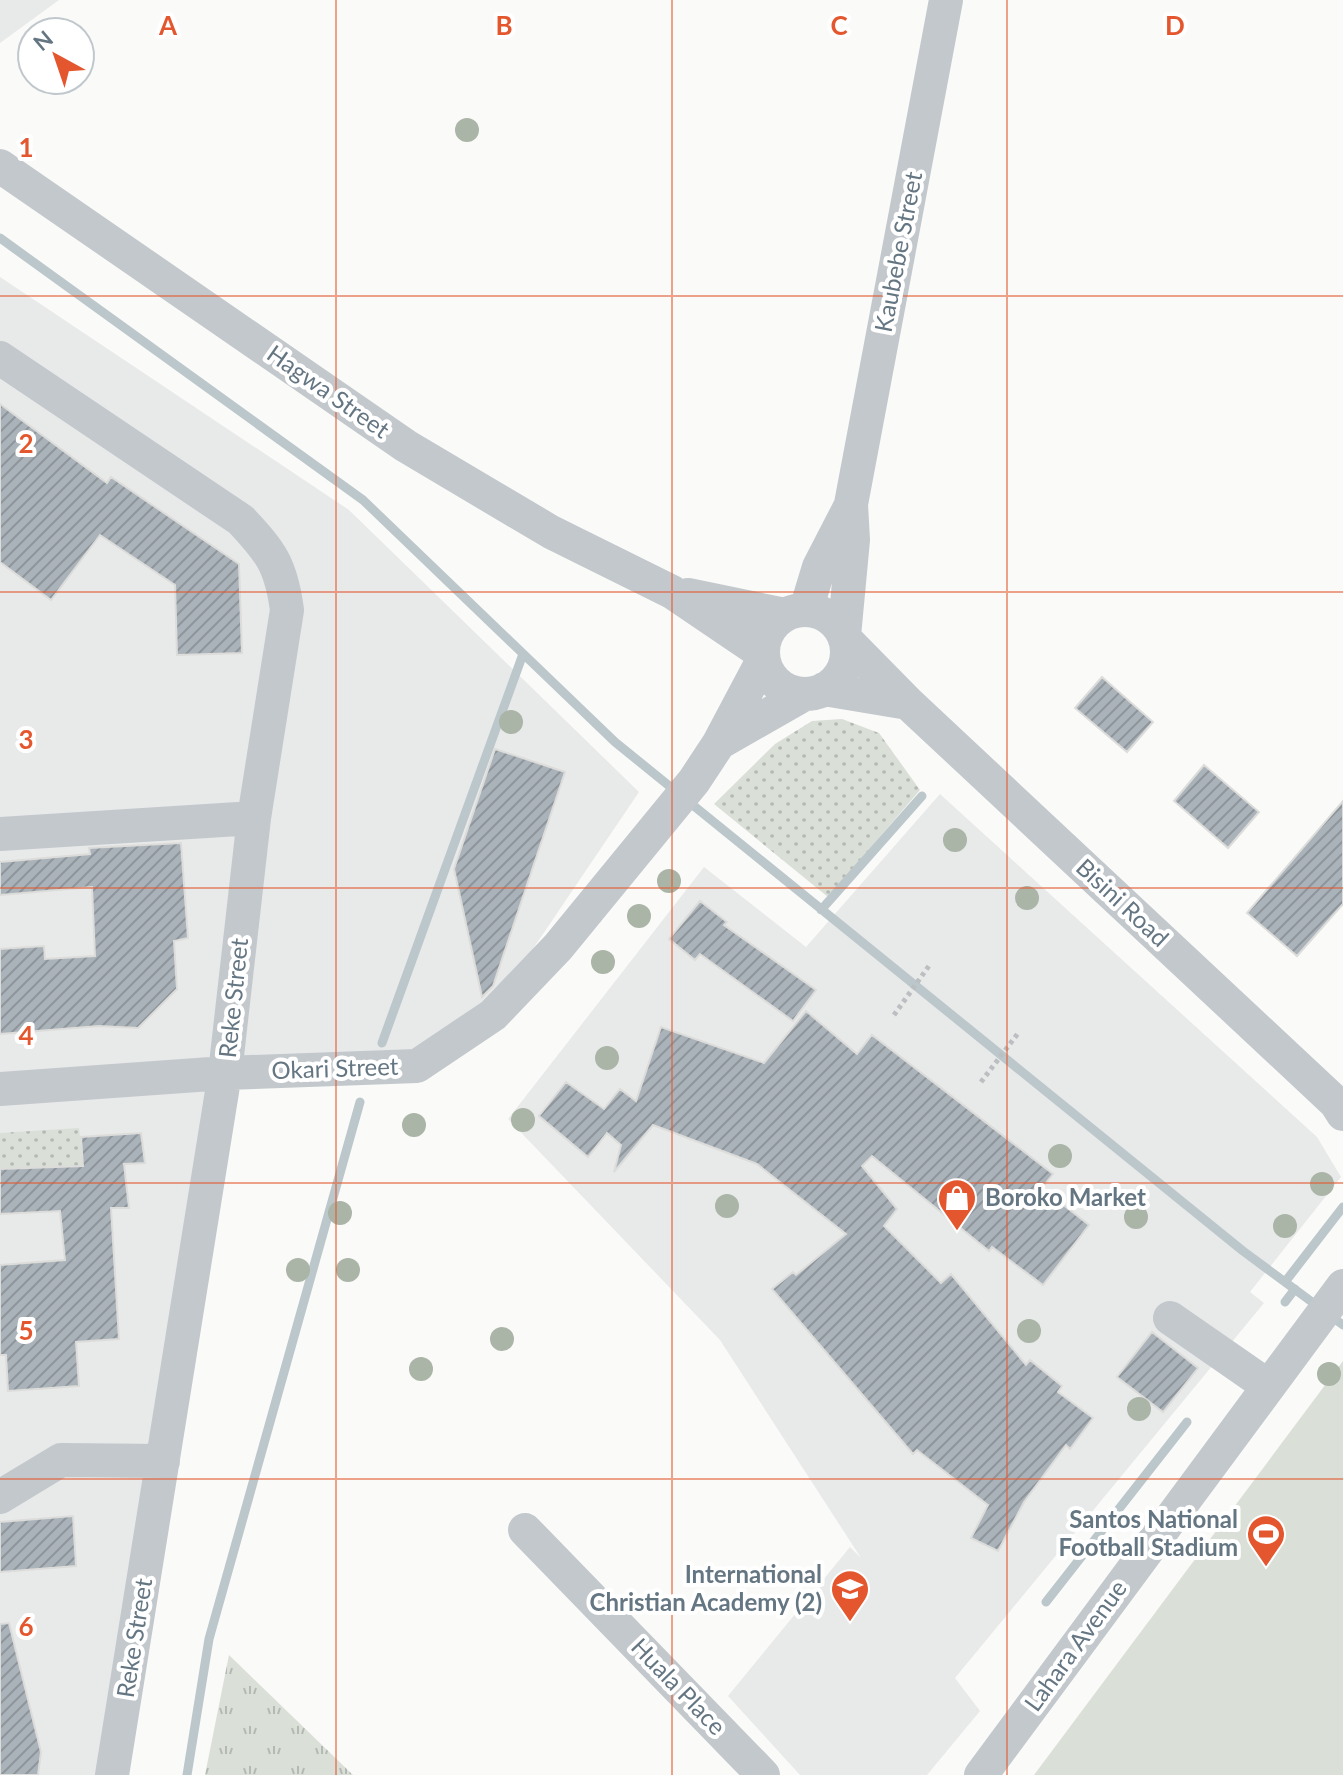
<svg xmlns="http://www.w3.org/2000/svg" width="1343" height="1775" font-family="Lato,sans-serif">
<defs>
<pattern id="grass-dots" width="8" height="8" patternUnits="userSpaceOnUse" patternTransform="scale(2)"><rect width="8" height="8" fill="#dadfd7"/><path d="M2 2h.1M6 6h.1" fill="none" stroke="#b4b9b4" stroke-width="1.8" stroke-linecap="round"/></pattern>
<pattern id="park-tufts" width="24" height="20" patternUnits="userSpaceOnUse" patternTransform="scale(2)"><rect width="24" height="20" fill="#dadfd7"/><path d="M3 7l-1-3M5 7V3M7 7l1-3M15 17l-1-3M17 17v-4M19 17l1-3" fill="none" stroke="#b4b9b4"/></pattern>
<pattern id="building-hatch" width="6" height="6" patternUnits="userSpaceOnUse" patternTransform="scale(2)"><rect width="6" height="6" fill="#aab3b9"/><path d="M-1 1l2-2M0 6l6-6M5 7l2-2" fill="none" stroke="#8e969c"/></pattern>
</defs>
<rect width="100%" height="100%" fill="#fafaf8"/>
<path fill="#e8e9e9" d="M0 0H59L0 43Z
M0 277 349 510 639 792 468 1045 225 1074 112 1775H0Z
M940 794 1317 1137 1341 1177 1250 1292 1264 1303 955 1678 980 1711 927 1775H800L728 1696 850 1547 861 1558 720 1340 508 1119 704 867 806 947Z"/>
<path fill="url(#grass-dots)" d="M842 719 879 733 920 790 828 897 714 804 775 744 812 721Z
M79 1128 83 1166 0 1169V1133Z"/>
<path fill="url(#park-tufts)" d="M229 1655 353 1775H205Z"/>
<path fill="#dadfd7" d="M1343 1361V1775H1034Z"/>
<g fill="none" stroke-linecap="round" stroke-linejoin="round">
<path stroke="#bbc7cb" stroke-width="9" d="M0 238 363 500 615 742 1243 1251 1343 1325
M821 910 922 796
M382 1043 523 654
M1285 1282 1343 1207
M1285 1302 1295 1289
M1046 1602 1187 1422
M187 1775 209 1639 360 1102"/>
</g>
<path fill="url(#building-hatch)" stroke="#dcdcda" stroke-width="2" d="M0 404 107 483 111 477 239 564 242 653 177 655 175 585 100 535 51 600 0 562Z
M1102 677 1153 722 1127 752 1075 708Z
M495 749 565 772 493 986 482 997 454 869Z
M1204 765 1259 812 1228 848 1174 801Z
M1343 801V904L1297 956 1247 913Z
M181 843 188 938 174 941 177 989 138 1028 99 1026 0 1034V949L44 946 45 959 95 956 92 887 0 895V862L90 854 89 848Z
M700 901 727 922 724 925 816 990 793 1021 700 954 695 960 669 939Z
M806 1011 857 1054 872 1035 1053 1174 1042 1188 1089 1225 1043 1285 992 1247 989 1251 872 1156 862 1166 897 1209 884 1226 941 1283 951 1274 1026 1365 1030 1360 1062 1386 1058 1392 1093 1418 1070 1449 1066 1445 1024 1502 998 1551 971 1538 988 1505 917 1450 913 1454 772 1289 793 1272 796 1275 846 1234 757 1164 653 1125 614 1172 621 1145 607 1133 588 1157 539 1116 566 1082 604 1109 620 1089 636 1101 661 1027 764 1063Z
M141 1133 145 1163 124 1164 129 1208H111L119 1339 76 1342 79 1386 8 1391 6 1355H0V1265L65 1260 60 1211 0 1214V1169L83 1166 81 1137Z
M1152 1332 1198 1368 1163 1412 1117 1377Z
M73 1516 76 1566 0 1572V1522Z
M9 1623 41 1752 38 1775H0V1624Z"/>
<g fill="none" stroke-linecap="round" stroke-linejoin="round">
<path stroke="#bbbfc2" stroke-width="5" stroke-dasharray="4 4" stroke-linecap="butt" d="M894 1015 931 963
M981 1082 1019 1032"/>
<path stroke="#c3c8cc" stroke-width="34" d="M0 166 406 446 551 532 672 592 762 653
M0 358 241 520C271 552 281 565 287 610L254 818 225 1073 112 1775
M688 595 785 615
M806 610 819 567 851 505
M763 652a42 42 0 1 1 84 0a42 42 0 1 1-84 0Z
M844 636 853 540 851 504 946 0
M845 639 908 703 1336 1103 1343 1114
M824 689 908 703
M719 743 803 695
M0 834 254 818
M0 1089 225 1073 417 1066 493 1015 558 947 694 781 719 743 763 660
M1170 1318 1268 1386
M0 1497 61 1460 163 1461
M525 1530 763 1775
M981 1775 1343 1286"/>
</g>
<g fill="#aab4a7">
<circle cx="467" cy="130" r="12"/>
<circle cx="511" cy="722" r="12"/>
<circle cx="955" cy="840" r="12"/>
<circle cx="669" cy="881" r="12"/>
<circle cx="1027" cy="898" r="12"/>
<circle cx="639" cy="916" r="12"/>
<circle cx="603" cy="962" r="12"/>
<circle cx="607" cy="1058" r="12"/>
<circle cx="523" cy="1120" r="12"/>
<circle cx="414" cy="1125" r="12"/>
<circle cx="1060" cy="1156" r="12"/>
<circle cx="1322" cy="1184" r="12"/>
<circle cx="727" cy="1206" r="12"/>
<circle cx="340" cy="1213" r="12"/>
<circle cx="1136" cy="1217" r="12"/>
<circle cx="1285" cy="1226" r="12"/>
<circle cx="298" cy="1270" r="12"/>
<circle cx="348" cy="1270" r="12"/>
<circle cx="1029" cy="1331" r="12"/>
<circle cx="502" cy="1339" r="12"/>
<circle cx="421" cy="1369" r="12"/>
<circle cx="1329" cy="1374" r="12"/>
<circle cx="1139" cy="1409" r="12"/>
</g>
<path fill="none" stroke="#e4572e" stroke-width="2" stroke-opacity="0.55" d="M336 0V1775M672 0V1775M1007 0V1775M0 296H1343M0 592H1343M0 888H1343M0 1183H1343M0 1479H1343"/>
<defs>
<g id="shop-pin" transform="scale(2)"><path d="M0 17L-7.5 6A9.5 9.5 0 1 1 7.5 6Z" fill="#e4572e" stroke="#fff"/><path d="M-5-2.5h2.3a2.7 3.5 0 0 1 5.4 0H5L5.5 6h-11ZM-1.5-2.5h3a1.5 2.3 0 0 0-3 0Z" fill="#fff"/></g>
<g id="stadium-pin" transform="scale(2)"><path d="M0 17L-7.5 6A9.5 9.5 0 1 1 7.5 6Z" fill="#e4572e" stroke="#fff"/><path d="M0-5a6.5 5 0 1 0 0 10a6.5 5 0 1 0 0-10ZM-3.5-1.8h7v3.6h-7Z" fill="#fff"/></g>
<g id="school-pin" transform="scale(2)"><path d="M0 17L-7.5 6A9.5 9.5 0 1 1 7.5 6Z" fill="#e4572e" stroke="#fff"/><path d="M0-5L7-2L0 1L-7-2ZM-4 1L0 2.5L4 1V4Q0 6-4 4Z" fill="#fff"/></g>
</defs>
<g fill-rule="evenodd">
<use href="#shop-pin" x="957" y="1198"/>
<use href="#stadium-pin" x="1266" y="1534"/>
<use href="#school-pin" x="850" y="1589"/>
</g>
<g text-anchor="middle" stroke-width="8" stroke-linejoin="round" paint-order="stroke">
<g font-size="24" fill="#657683" stroke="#fff">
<text transform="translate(899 252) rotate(-79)" y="8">Kaubebe Street</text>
<text transform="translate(328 392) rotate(35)" y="8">Hagwa Street</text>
<text transform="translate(1122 903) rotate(43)" y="8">Bisini Road</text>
<text transform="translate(234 998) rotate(-84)" y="8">Reke Street</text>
<text transform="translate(335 1069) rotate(-2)" y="8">Okari Street</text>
<text transform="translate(135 1638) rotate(-81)" y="8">Reke Street</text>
<text transform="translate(1076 1646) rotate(-54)" y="8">Lahara Avenue</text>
<text transform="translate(678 1687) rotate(46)" y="8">Huala Place</text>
</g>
<g font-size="24" font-weight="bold" fill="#657683" stroke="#fff" text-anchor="end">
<text x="985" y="1206" text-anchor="start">Boroko Market</text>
<text x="1238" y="1528">Santos National<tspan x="1238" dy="28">Football Stadium</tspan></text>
<text x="822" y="1583">International<tspan x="822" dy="28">Christian Academy (2)</tspan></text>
</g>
</g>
<g font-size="26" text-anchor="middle" font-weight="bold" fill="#e4572e" stroke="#fff" stroke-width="8" stroke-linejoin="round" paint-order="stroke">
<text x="168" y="35">A</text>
<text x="504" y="35">B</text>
<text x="839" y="35">C</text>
<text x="1175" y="35">D</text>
<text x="26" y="157">1</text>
<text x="26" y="453">2</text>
<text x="26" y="749">3</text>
<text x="26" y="1045">4</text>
<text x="26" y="1340">5</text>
<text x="26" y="1636">6</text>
</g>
<g transform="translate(56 56) rotate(320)"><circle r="38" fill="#ffffff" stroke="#c1c8cd" stroke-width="2"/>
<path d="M0-6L14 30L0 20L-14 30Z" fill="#e4572e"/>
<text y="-12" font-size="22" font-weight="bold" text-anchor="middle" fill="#657683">N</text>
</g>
</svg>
